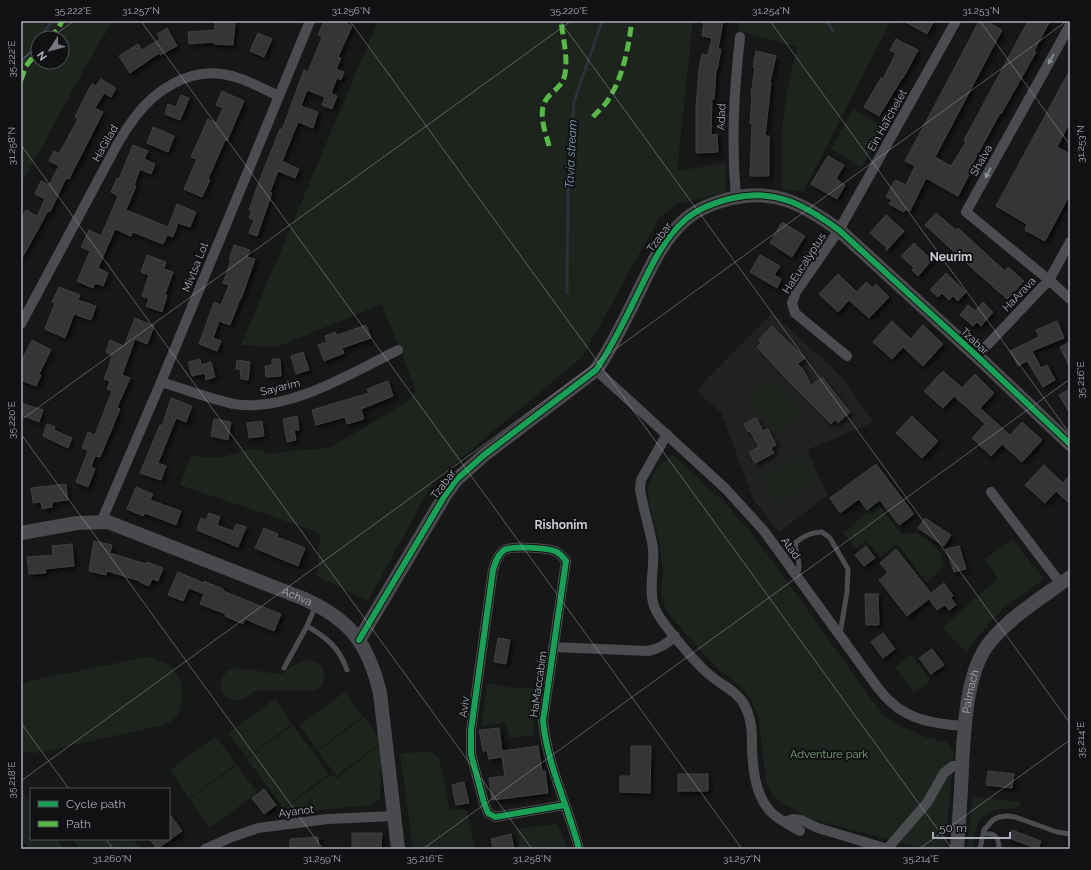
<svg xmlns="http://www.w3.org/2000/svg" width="1091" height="870" font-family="Raleway,sans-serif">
<defs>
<filter id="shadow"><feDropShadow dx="3" dy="3" stdDeviation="2" flood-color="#0009"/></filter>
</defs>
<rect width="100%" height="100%" fill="#171717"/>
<path fill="#212123" d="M772 313 839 374 874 422 807 450 828 495 779 532 753 499 721 412 696 391Z"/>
<path fill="#1d241e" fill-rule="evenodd" d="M21 21H113L88 62 21 185ZM38 38H62V62H38Z
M378 21H693L677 171 726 163V192L677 204 659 218 583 356 433 482 368 601 317 576 320 533 180 485 191 456 220 458 248 449 264 451 266 455 279 452 329 448 406 403 416 392 382 304 277 347 241 345Z
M740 21H891L803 192 781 188 782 130 787 91 797 47 738 31Z
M853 109 884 127 862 167 831 149Z
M770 378 803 412 782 433 748 399Z
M673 455 722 500 748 529 774 563 882 714 903 727 925 737 948 743 954 752 945 849H925L807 818 791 807 783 804 772 795 766 782 759 720 751 699 741 686 718 669 697 647 666 610 661 592 663 571 660 546 649 504 648 487 653 474 661 464Z
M802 455 816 481 775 503 761 477Z
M878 504 902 534 917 533 934 545 940 553 944 566 927 583 897 544 880 557 867 540 856 548 843 533Z
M1012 539 1044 579 1005 607 975 639 966 652 942 628 998 578 985 559Z
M912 655 931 680 914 693 895 668Z
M147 657C158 659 169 663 176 673 185 685 185 709 174 719 171 722 167 723 163 725L38 753 23 751 21 750V685L30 681Z
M308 660 319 663 325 673 323 685 313 691H255L244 699 235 701 227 697 222 691 220 681 228 670 238 668 278 674 284 673 290 666Z
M487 683 505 687 538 689 533 718 534 735 510 738 505 722 481 727Z
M345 692 363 716 317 750 299 725Z
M275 699 292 724 247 758 228 733Z
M364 717 382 742 336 776 318 751Z
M293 725 329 774 283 808 247 759Z
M216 736 236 764 189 799 170 770Z
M382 743 380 798 377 802 370 805 277 814 331 775 337 778Z
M431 752 439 758 450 810H467L475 849H413L400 753Z
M237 765 257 793 210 828 190 799Z
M21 791 31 801V839H57L64 849H29L21 838Z
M972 796 1021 802 1019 807C1012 809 1004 808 997 810 977 814 975 831 972 849H967Z
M556 824 561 831 568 849H519L517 829Z
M73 839H133L140 849H80Z"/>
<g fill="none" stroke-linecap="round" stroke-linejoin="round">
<path stroke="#2a3239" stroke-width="3" d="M827 21 833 31
M40 38 52 21
M21 64 38 40
M567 293 568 181 574 102 602 21"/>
</g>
<path fill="#353536" stroke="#3f4043" filter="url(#shadow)" d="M215 21H235L233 45 214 44V42L189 44 188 32 215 30Z
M324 21H341L352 26 338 57 341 58 336 69 344 72 341 80 337 78 331 93 337 96 332 109 322 105 325 97 307 90 301 106 318 112 313 128 298 122 282 161 299 169 295 178 278 171 270 192 272 193 257 236 249 233 254 220 249 218 252 211 249 210 260 179 280 129 282 130 304 70 308 72 322 37 318 35Z
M704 21H723L718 49H721L717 70 716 69 714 99H712L711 135 717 134 718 152 696 153V108L699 69 702 54 708 55 712 38 702 36Z
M904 21H934L927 34Z
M979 21H986L1002 30 935 157 951 166 966 142 964 140 1028 21H1050L1034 51 1036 52 1001 114 1000 113 967 174 969 175 958 196 926 178 910 211 906 209 904 212 889 204 892 200 886 197 895 180 906 185 915 166 905 161 953 71Z
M167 28 177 46 160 55 159 53 130 73 119 56 138 44 142 50 160 39 157 34Z
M258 33 272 39 264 57 250 51Z
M896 39 918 50 903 78H902L879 116 864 107 881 78 883 79 896 53 890 50Z
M756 51 776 56 770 82 771 83 765 136H769V176H750L752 124 750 123 752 95H751L755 67H753Z
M1070 70V122L1057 147 1070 154V194L1045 241 1025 230 1027 224 996 206Z
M101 79 116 88 111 97 104 93 95 108 103 112 69 179 66 178 50 212 48 211 21 260V220L26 210 37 216 45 199 35 194 41 181 49 185 59 166 49 161 54 151 59 154 78 119 75 117 89 89 92 84 96 86Z
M222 91 244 101 227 141 225 140 208 179 210 180 202 197 184 189 197 159 191 157 208 119 216 123 223 108 216 105Z
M181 95 189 98 180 120 165 114 168 104 176 107Z
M153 127 174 136 168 152 147 143Z
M133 145 148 151 144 159 155 164 151 174 140 169 134 185 136 186 126 210 168 227 177 204 196 212 190 227 178 223 173 237 167 235 163 244 133 232 131 236 115 229 98 268 108 273 103 286 95 283 93 288 77 281 90 251 81 247 89 230 101 236 118 196 111 192 117 178 119 179Z
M828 156 844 165 836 179 845 185 837 199 811 184Z
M936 213 956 230 958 228 1005 271 1008 267 1024 281 1007 299 965 262 925 225Z
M886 215 904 231 886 251V247L870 233Z
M782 222 805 236 792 257 770 243Z
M914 243 932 260 918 276 912 270 914 268 901 256Z
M234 245 250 250 247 257 255 259 241 299H240L230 325 219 321 213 338 221 341 217 351 199 344 214 302 221 305 229 285 223 283 231 260 229 259Z
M147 255 166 262 164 269 173 272 165 294 167 295 162 312 146 306 149 299 142 296 149 275 141 272Z
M760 255 780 266 774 275 781 279 777 288 750 272Z
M946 273 966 292 958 301 953 296 949 300 942 293 938 297 930 290Z
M838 274 857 292 866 282 873 288 876 284 889 297 869 318 849 300 838 312 819 294Z
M59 287 80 295 78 300 96 306 91 320 74 314 65 338 45 329 55 303 52 302Z
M983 302 993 312 981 326 977 322 973 326 960 315 968 305 975 311Z
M135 318 154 326 147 344 135 339 122 375 130 378 117 407 120 409 100 457 95 456 91 467 95 469 88 487 76 482 88 451 82 448 88 432 95 435 112 391 107 389 110 381 104 379 111 361H110L112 355 106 352 110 340 124 346Z
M892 321 911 339 923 325 943 344 923 366 903 347 892 359 873 342Z
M1057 321 1064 338 1032 351 1041 368 1047 365 1055 380 1043 387 1027 361 1018 366 1010 351 1039 337 1036 330Z
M366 325 371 338 342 348 344 353 324 361 318 345 327 342 325 336 335 332 337 335Z
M772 326 805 358 797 364 802 368 811 385 822 377 850 412 838 423 836 419 831 424 791 384 757 347 761 343 759 340Z
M32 340 51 350 39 374 41 375 36 386 21 380V362Z
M1070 342V368L1060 347Z
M303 352 309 370 296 374 291 356Z
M200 359 201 365 211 362 215 377 206 380 205 373 192 376 188 362Z
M272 359H280L281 376 266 377 265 366 272 365Z
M237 360 250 362 248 380 241 379 240 369H236Z
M943 371 962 388 975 374 994 393 980 408 1010 435 1022 422 1042 440 1022 462 1002 444 991 456 972 438 985 424 954 396 943 408 924 391Z
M388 381 393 396 361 409 364 419 347 424 345 417 316 425 312 410 369 393 367 389Z
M1070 389V414L1059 395Z
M171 398 192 406 186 422 176 418 158 463 166 466 161 480 140 473 160 425 162 426Z
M21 403 43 410 39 422 21 415Z
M297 416 299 430H294L296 440 287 442 283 419Z
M912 416 938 441 922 458 896 433Z
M756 418 763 431 768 429 776 445 771 448 774 453 755 463 749 452 759 447 750 431 748 432 744 424Z
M214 419 231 422 228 440 211 436Z
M262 421 264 436 249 438 247 423Z
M47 424 55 427 54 430 72 438 68 448 43 436Z
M876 464 914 514 899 525 880 500 867 510 859 499 840 513 830 498Z
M1044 465 1063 483 1070 475V504L1056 491 1045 503 1025 485Z
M66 484 68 500 52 502V507L42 509 41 502 33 503 31 488Z
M136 487 153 494 150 500 181 511 176 525 145 513 143 516 127 509Z
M209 513 220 517 217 525 233 531 236 524 246 527 238 547 197 530 201 518 206 520Z
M925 518 951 535 944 546 918 528Z
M264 528 278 534 277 537 305 548 298 566 255 548Z
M94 541 112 545 110 553 146 564 147 562 163 568 158 581 152 579 149 586 140 582V581L107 571 106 575 89 571Z
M72 544 74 566 45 569 46 573 29 574 27 557 53 555 52 546Z
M866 546 875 558 864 566 855 555Z
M959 546 966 569 954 572 946 549Z
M896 549 931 593 944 583 953 596 951 598 956 605 949 610 945 605 937 610 929 599 907 616 879 580 888 573 880 563Z
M178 572 204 583V581L223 589V591L281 614 274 631 245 619 243 624 225 616 226 614 200 604 204 594 189 588 183 601 168 595Z
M865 594H878L879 625H866Z
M883 633 895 649 883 658 871 642Z
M498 638 510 640 506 664 494 662Z
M932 649 944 665 931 674 919 658Z
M499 728 502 751 538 746 542 771H545L548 793 492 800 489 778 505 776 502 757 489 759 487 751H483L479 730Z
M631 746H651L650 793 620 792V776H631Z
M988 771 1014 774 1012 788 986 785Z
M678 774H708V791H678Z
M464 782 469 803 456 805 452 785Z
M264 789 276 805 264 814 252 798Z
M169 813 182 831 157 849 150 839H169Z
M1012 830 1041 841 1038 849 1009 838Z
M352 833H382L381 849H352Z
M511 834 514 849H493L491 839Z
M318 837 319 849H290V839Z"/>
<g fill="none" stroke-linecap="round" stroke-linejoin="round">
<path stroke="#4b4c50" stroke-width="5" d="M797 576C802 562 796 557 795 543 803 536 812 532 822 532L830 538 848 569 847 592 840 634
M307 626C327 638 339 647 347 670
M284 668 307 626 316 605
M983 834C995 833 999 836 999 849
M980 849 984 830 993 820 999 817 1007 816 1015 817 1057 832 1070 834"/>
<path stroke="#4b4c50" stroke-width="10" d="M1070 25 966 212 1049 280 1070 299
M736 198C731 142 734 92 740 37
M21 324 118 143C123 134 129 125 135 117 154 91 188 69 221 74 241 76 261 88 279 96
M847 356 795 313 792 303 796 292 839 230 956 21
M977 356 1049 280 1070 242
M596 370 726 489 764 531 878 688C882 693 886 698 891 702 911 721 938 724 964 726
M161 382C185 389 209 399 234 404 287 413 352 373 398 350
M667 434 641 480 640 489C643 509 650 529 653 548 655 566 648 589 654 606 658 620 699 667 711 676 723 686 738 692 745 706 752 720 752 733 752 748 753 770 755 794 770 811 778 820 790 825 800 831
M991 492 1061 584
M101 522 161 382 310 21
M553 647 648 651C659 649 667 644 675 636
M565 805 495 817 488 813 484 803 471 754V730L493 570C495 563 497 556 503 551 510 545 545 548 555 551 560 553 563 557 566 561L543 721C546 752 557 781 567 810 571 823 576 836 579 849
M785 822 793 819 801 820 818 828 888 849
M205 849 232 837 258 828 328 819 394 816
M887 849 927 803 944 773 953 766H962"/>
<g stroke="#4a4a4e" stroke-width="14">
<path id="s1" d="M21 533 77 523 108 522 302 598C350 619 368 643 380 693L398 849"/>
<path d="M359 640 444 497 456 480 484 455 596 370C614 344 627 315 641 287 653 262 665 237 686 219 699 208 716 202 733 198 776 188 806 206 839 230L977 356 1070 444"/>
<path id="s2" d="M957 849C959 822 961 795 962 767 964 731 966 670 990 642 1011 616 1043 597 1070 577"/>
</g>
<path stroke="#58b947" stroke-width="5" stroke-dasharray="10 5" stroke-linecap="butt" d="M50 38 58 29 62 21
M21 80 26 66 38 51
M593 117C597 112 602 108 606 103 623 79 628 49 632 21
M549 146C545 130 535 107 551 94 558 87 563 84 565 74 568 57 563 38 561 21"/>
<g stroke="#111113" stroke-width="8">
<path id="cycleway" d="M359 640 444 497 456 480 484 455 596 370C614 344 627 315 641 287 653 262 665 237 686 219 699 208 716 202 733 198 776 188 806 206 839 230L977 356 1070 444
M565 805 495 817 488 813 484 803 471 754V730L493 570C495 563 497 556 503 551 510 545 545 548 555 551 560 553 563 557 566 561L543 721C546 752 557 781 567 810 571 823 576 836 579 849"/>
</g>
<use href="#cycleway" stroke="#1a9f57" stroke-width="6"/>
</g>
<defs><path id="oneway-solid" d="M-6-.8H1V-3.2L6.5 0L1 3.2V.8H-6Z"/></defs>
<g fill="#8c9099">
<use href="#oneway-solid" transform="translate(1051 59) rotate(119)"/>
<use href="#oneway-solid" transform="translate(988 173) rotate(119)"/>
</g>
<path fill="none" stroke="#a8adb8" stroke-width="1" stroke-opacity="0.45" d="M141 21 742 849M350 21 952 849M560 21 1070 723M770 21 1070 434M980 21 1070 145M51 38 74 21M21 60 38 47M21 145 532 849M21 420 571 21M21 434 323 849M21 723 69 789M21 781 1067 21M106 839 113 849M423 849 1070 379M919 849 1070 740"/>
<g text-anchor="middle" stroke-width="4" stroke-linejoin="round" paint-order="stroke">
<g font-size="11" fill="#a8adb8" stroke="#111113">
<text transform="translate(721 117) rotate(-88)" y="4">Adad</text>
<text transform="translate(887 120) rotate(-61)" y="4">Ein HaTchelet</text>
<text transform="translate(105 143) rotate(-60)" y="4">HaGilad</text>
<text transform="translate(981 160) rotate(-61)" y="4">Shalva</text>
<text transform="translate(659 237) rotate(-54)" y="4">Tzabar</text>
<text transform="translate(804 263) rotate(-57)" y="4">HaEucalyptus</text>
<text transform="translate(195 267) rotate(-68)" y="4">Mivtsa Lot</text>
<text transform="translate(1019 294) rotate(-46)" y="4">HaArava</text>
<text transform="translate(975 341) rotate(43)" y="4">Tzabar</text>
<text transform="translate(280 387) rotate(-14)" y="4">Sayarim</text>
<text transform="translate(443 484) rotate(-53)" y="4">Tzabar</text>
<text transform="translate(791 548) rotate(54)" y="4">Atad</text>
<text dy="4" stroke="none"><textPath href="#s1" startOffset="291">Achva</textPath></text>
<text transform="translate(538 684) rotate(-82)" y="4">HaMaccabim</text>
<text dy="4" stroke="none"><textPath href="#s2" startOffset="158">Palmach</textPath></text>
<text transform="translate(464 707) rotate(-82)" y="4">Aviv</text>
<text transform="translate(296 811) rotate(-7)" y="4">Ayanot</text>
</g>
<g font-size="11" fill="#7fa381" stroke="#111113">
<text x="829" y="758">Adventure park</text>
</g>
<g font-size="12" font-style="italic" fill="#7f9bb3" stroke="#111113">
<text transform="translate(571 154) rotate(-87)" y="4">Tavia stream</text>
</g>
<g font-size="12" font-weight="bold" fill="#c9ccd4" stroke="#111113">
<text x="951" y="261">Neurim</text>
<text x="561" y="529">Rishonim</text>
</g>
</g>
<rect width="1091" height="870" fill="none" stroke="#111113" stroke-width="44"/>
<rect x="30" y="788" width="140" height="52" fill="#111113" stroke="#4d4f55"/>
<rect x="38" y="801" width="20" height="6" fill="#1a9f57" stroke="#4d4f55"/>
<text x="66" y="808" font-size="12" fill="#a8adb8">Cycle path</text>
<rect x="38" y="821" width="20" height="6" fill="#58b947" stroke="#4d4f55"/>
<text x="66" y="828" font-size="12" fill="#a8adb8">Path</text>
<g transform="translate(50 50) rotate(234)"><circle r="19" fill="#111113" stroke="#4d4f55"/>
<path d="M0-3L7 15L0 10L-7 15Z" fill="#757880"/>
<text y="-6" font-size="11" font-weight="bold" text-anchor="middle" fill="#a8adb8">N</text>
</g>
<path d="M933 832v6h77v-6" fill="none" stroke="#a8adb8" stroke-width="2"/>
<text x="939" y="832" font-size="12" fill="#a8adb8" stroke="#111113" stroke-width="3" paint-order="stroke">50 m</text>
<rect x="22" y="22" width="1047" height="826" fill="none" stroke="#a8adb8" stroke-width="1.5"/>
<g font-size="10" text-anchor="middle" fill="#a8adb8">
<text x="73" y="14">35.222°E</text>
<text x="141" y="14">31.257°N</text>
<text x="351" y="14">31.256°N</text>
<text x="569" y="14">35.220°E</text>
<text x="771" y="14">31.254°N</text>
<text x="981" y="14">31.253°N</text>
<text transform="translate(11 59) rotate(-90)" y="4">35.222°E</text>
<text transform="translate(1080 144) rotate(-90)" y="4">31.253°N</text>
<text transform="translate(11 146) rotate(-90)" y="4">31.258°N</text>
<text transform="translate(1080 380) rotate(-90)" y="4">35.216°E</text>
<text transform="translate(11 420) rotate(-90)" y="4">35.220°E</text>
<text transform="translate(1080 740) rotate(-90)" y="4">35.214°E</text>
<text transform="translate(11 780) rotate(-90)" y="4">35.218°E</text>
<text x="112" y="862">31.260°N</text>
<text x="322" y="862">31.259°N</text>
<text x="425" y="862">35.216°E</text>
<text x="532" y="862">31.258°N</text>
<text x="742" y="862">31.257°N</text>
<text x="921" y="862">35.214°E</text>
</g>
</svg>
